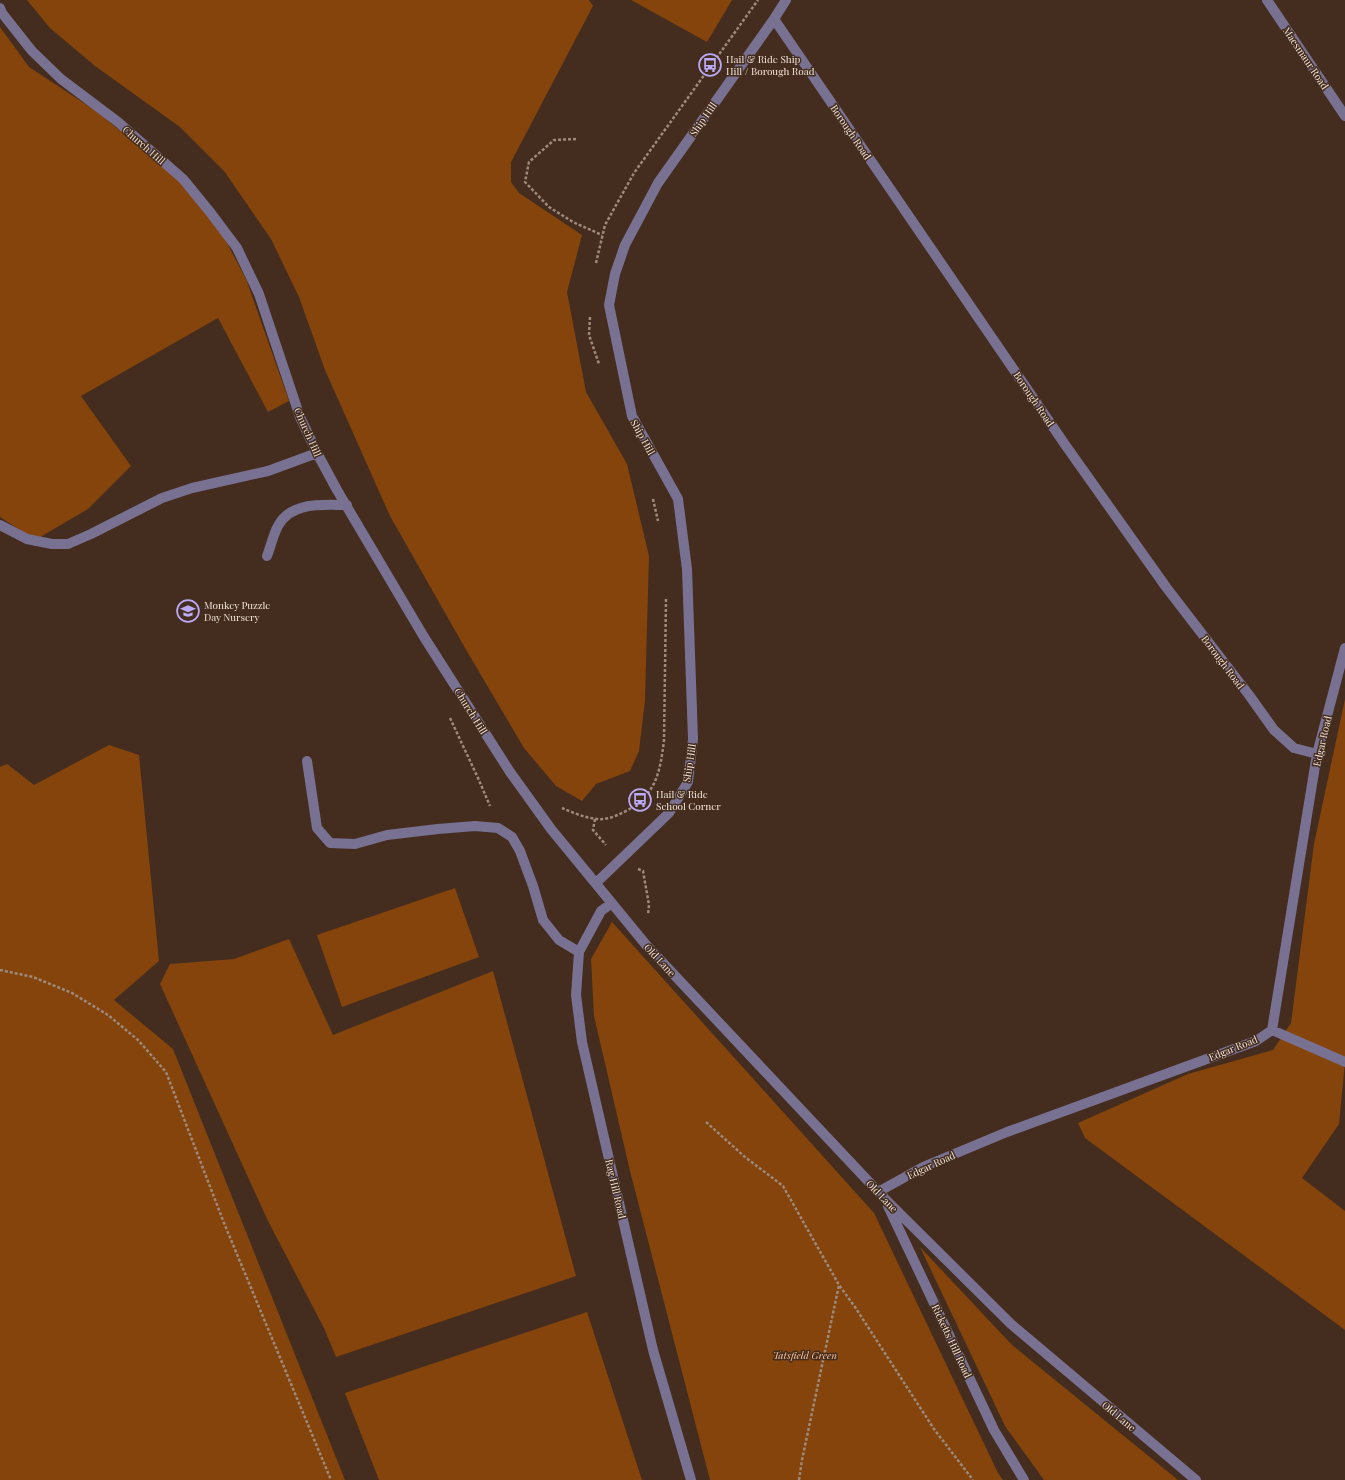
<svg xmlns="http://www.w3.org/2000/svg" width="1345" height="1480" font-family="'Playfair Display',serif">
<rect width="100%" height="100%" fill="#442d1e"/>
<path fill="#84440b" d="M27 0H589L593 6 511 162V182L519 193 582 235 567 292 586 392 627 464 649 556 645 700 639 751 630 771 596 784 582 801 556 786 524 748 465 648 390 516 325 370 299 297 271 239 224 171 180 127 95 66 50 28Z
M631 0H732L707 42Z
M0 27 29 67 96 111 181 181 219 228 246 279 289 401 268 412 218 318 81 396 131 466 88 509 35 540 0 517Z
M1345 699V1062L1339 1124 1302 1178 1345 1211V1330L1085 1138 1078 1123 1188 1074 1273 1050 1291 1023 1314 844Z
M109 745 139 755 159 961 114 1000 173 1049 345 1480H0V767L7 764 34 785Z
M455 888 479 957 342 1007 317 935Z
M612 922 874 1213 998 1473 1003 1480H710L630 1171 594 1016 591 959Z
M289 939 333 1035 493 971 576 1276 336 1357 324 1328 268 1221 160 984 170 964 234 959Z
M920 1247 1012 1345 1178 1480H1044L1005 1426Z
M587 1312 642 1480H379L345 1393Z"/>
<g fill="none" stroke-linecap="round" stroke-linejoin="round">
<path stroke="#9d8a7d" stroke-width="2.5" stroke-dasharray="3 2" stroke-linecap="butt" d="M576 139 554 140 529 162 525 182 549 207 573 222 602 235
M596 263 605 225 634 173 758 0
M590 317 589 335 599 364
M653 499 658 521
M450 718 478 778 490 806
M562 808C573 813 586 818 598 819 607 820 616 816 624 812 656 796 660 773 664 740L666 599
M595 819 593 830 606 845
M638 869 643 871 649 905 648 915
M0 970 33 977 72 993 108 1015 138 1040 166 1072 224 1223 331 1480
M706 1122 745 1157 783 1186 839 1285 855 1307 934 1429 973 1480
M799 1480 802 1460 839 1285"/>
<path stroke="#787192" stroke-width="10" d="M1267 0 1345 116
M0 8 2 13 32 51 61 79 118 122 183 179 210 212 237 248 259 294 300 417 317 453 337 490 424 637 510 772 551 829 647 946 885 1199 1011 1324 1196 1480
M774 19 1066 446 1166 587 1249 695 1274 730 1294 748 1317 754
M0 525 27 539 52 544H68L91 534 162 498 192 488 268 471 317 453
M267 556C271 546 273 535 278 526 291 501 323 505 347 505
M307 761 317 828 330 843 355 844 387 835 438 829 475 826 498 828 512 837 520 851 533 886 543 920 559 940 579 952
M596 883 669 813 688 782 693 739 687 569 678 499 632 416 609 305 615 274 625 245 658 183 774 19 786 0
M612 903 601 911 579 952 576 995 582 1042 653 1350 691 1480
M1272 1030 1345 1062
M878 1192 923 1167 1007 1132 1256 1041 1272 1030 1317 754 1345 648
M888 1206 994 1430 1024 1480"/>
</g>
<defs>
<g id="bus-ring" transform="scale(1.15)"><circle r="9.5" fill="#442d1e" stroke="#baaaf6" stroke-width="1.5"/><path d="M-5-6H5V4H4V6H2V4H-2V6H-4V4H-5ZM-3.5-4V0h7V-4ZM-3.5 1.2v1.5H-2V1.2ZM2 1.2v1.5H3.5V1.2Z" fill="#baaaf6"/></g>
<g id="school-ring" transform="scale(1.15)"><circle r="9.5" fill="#442d1e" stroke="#baaaf6" stroke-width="1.5"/><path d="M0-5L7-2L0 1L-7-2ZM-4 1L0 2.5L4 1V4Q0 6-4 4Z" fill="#baaaf6"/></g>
</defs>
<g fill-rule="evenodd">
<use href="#bus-ring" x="710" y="65"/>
<use href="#school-ring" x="188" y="611"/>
<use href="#bus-ring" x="640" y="800"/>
</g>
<g text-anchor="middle" stroke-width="3" stroke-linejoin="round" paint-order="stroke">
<g font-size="10" fill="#f3e4da" stroke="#442d1e">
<text transform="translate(1306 58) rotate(56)" y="4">Maesmaur Road</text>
<text transform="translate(703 119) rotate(-55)" y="4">Ship Hill</text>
<text transform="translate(851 132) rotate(56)" y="4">Borough Road</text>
<text transform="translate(144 145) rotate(41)" y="4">Church Hill</text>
<text transform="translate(1034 399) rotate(56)" y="4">Borough Road</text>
<text transform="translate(308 432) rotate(66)" y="4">Church Hill</text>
<text transform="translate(643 437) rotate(61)" y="4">Ship Hill</text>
<text transform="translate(1223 662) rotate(53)" y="4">Borough Road</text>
<text transform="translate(471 711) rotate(58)" y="4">Church Hill</text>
<text transform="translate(1322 741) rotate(-77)" y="4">Edgar Road</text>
<text transform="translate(689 763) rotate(-81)" y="4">Ship Hill</text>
<text transform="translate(660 960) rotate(47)" y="4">Old Lane</text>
<text transform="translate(1233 1048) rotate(-22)" y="4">Edgar Road</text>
<text transform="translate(931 1165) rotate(-25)" y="4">Edgar Road</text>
<text transform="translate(616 1189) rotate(77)" y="4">Rag Hill Road</text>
<text transform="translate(882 1196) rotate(46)" y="4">Old Lane</text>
<text transform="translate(952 1341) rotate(65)" y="4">Ricketts Hill Road</text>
<text transform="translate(1119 1416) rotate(40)" y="4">Old Lane</text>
</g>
<g font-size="10" fill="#f3e4da" stroke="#442d1e" text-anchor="start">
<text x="726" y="63">Hail &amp; Ride Ship<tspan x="726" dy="12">Hill / Borough Road</tspan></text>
<text x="204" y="609">Monkey Puzzle<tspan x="204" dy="12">Day Nursery</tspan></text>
<text x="656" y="798">Hail &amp; Ride<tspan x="656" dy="12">School Corner</tspan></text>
</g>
<g font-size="10" font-style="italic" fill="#fdc29b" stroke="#442d1e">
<text x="805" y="1359">Tatsfield Green</text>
</g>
</g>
</svg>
